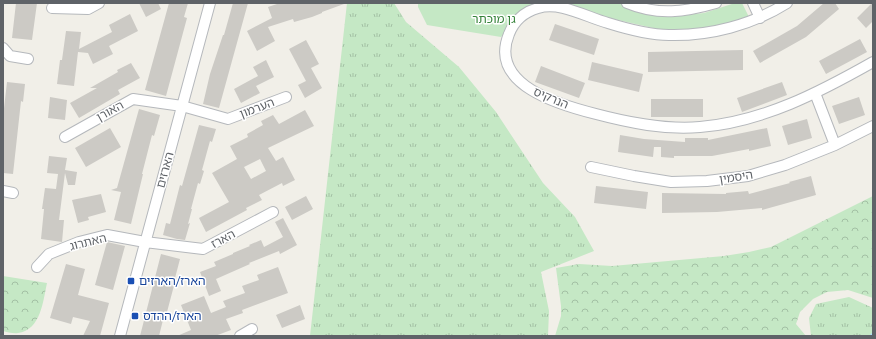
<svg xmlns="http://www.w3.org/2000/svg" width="876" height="339" font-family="Ubuntu,'Noto Sans Hebrew',sans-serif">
<defs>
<pattern id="grass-tufts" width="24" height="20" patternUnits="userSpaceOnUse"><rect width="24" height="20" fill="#c5e8c5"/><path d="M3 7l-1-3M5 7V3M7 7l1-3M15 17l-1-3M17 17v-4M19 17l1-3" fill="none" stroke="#a3c0a4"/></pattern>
<pattern id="forest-crowns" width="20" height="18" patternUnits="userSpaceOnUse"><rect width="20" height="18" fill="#c5e8c5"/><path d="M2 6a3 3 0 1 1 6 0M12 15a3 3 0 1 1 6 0" fill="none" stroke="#a3c0a4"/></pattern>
</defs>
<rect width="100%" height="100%" fill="#f1efe8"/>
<path fill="url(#grass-tufts)" d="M347 3H394L406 22 459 67 496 112 543 183 575 217 594 251 541 272 549 311 548 336H310Z
M849 297 873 308V336H811L809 318 816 304Z"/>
<path fill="url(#forest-crowns)" d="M873 196V298L848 290 827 292 813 299 800 312 796 324 806 336H555L561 316V306L556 268 579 264 612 266 724 256 749 252 771 247Z
M3 276 47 283C43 301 41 330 18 333 14 334 7 332 3 331Z"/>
<path fill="#c5e8c5" d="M418 3H618L660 15 675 16 704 13 735 3H742L750 19 714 29 662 30 547 4 522 11 501 37 427 25 418 7Z"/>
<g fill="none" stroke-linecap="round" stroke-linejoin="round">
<path stroke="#aadaff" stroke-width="2.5" d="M871 336 873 334"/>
</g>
<path fill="#cccac5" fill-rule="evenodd" d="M16 3H37L32 40 12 38Z
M139 3H158L161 9 146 17Z
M169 3H188L184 17 187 18 166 96 145 90Z
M233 3H248L219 108 203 104 210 74 223 35H224Z
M280 3H344V4L322 12V13L312 17 294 22 293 19 268 27 275 41 257 51 247 31 272 18 268 7Z
M824 3H835L839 9 806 37 760 63 753 51 797 26Z
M872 3 873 21 866 28 857 18Z
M130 14 138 31 109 46 113 54 93 64 88 53 78 52 74 86 57 84 60 60H62L66 31 81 32 79 49 112 32 109 25Z
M555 24 599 39 594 55 549 40Z
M860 39 867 52 826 74 819 61Z
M306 40 319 64 311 68 322 88 305 98 298 85 306 81 289 49Z
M743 50V70L648 72V52Z
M266 60 274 77 256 86 260 93 241 103 234 89 258 76 253 67Z
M592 62 643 74 639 92 588 80Z
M131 63 140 78 118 90 120 94 79 118 70 103 97 88H90L118 72 117 70Z
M541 66 585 83 579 98 535 82Z
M7 82 25 84 23 102 21 101 13 174 3 173V117Z
M782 82 787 95 742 112 737 98Z
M50 97 67 100 65 120 48 118Z
M859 97 865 115 839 124 832 106Z
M651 99H703V117H651Z
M139 109 160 115 154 136 152 135 142 174H143L131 224 114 220 121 192 111 190 117 188Z
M305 110 314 126 268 148 276 161 283 157 295 180 283 186 282 183 259 195 262 200 246 208 247 210 206 232 199 218 229 202 212 173 237 159 230 146 248 137 247 134 263 125 261 121 273 115 279 124ZM260 159 266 171 251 179 244 167Z
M807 119 812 138 788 145 782 126Z
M199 125 216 129 212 142 210 141 202 170 204 171 200 184 198 183 191 209H192L188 224 190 223 185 240 177 239 163 235 166 223 170 224 180 185 182 186Z
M110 128 121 147 86 167 75 148Z
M767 128 771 146 749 151V149L712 156H674V158L661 157V147H654L653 157 618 152 620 135 644 139 685 142V138H708V140Z
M49 156 67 158 65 170 77 172 75 185H68L65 173 59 220H64L62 242 41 239 44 209H42L45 188 56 189 58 174 47 173Z
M811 176 816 195 762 210V208L717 212 662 213V193L726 194V193L748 191 749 194 790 183 789 182Z
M596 186 648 192 646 209 594 203Z
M101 194 106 212 88 217 89 220 78 223 72 200Z
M306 196 313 209 292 220 285 207Z
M283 218 297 245 280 254 279 251 249 263 250 264 216 279 221 291 209 296 200 272 216 266 214 262 233 254V253L250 246 249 245 261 240 264 247 283 237 275 222Z
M107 242 125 246 113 290 95 285Z
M161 254 180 259 175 278H176L167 312H165L159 336H140Z
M66 264 85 269 78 295 109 303 100 336H83L90 321 73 317 71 324 50 318Z
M278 267 288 293 242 310 243 313 226 319 231 330 215 336H177L191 330 181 305 204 296 211 313 226 307 223 301 245 293 242 286 259 280 257 275Z
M300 305 305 319 282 328 276 315Z"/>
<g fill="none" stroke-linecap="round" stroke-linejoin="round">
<g stroke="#b5b8bc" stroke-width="12">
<path id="minor" d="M627 3C658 16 685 12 716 3
M753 3 760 18
M787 3C752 25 710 36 669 35 651 35 624 28 608 23 586 17 560 1 538 8 524 12 514 21 509 34 488 85 560 105 596 114 630 123 665 130 700 127 763 122 820 92 873 62
M52 8 88 9 99 3
M3 48 10 56 28 59
M815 93 835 145
M65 137 133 99 182 106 228 119 286 97
M591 167 634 176 671 182 707 181 748 176 785 165 835 145 873 126
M3 191 13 193
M37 267 49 254 79 242 107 235 145 242 203 249 273 212
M120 336 210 3
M240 336 252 329"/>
</g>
<use href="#minor" stroke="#fff" stroke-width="10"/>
</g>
<g fill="#1a4fb4" stroke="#fff" stroke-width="1.5">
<rect x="127" y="277" width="8" height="8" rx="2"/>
<rect x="131" y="312" width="8" height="8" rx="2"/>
</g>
<g text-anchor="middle" stroke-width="3" stroke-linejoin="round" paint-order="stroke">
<g font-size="12" fill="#348238" stroke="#fff">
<text x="494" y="23">גן מוכתר</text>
</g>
<g font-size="12" fill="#5f6368" stroke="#fff">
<text transform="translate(551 98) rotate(23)" y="4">הנרקיס</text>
<text transform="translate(257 108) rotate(-21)" y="4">הערמון</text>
<text transform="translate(110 111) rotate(-29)" y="4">האורן</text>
<text transform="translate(165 170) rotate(-75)" y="4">הארזים</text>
<text transform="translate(736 177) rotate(-9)" y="4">היסמין</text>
<text transform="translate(223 239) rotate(-28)" y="4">הארז</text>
<text transform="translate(88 242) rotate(-14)" y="4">האתרוג</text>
</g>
<g font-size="12" fill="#164399" stroke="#fff" text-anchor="start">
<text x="139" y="285">הארז/הארזים</text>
<text x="143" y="320">הארז/ההדס</text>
</g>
</g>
<rect width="876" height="339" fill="none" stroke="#5f6368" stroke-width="8"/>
</svg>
